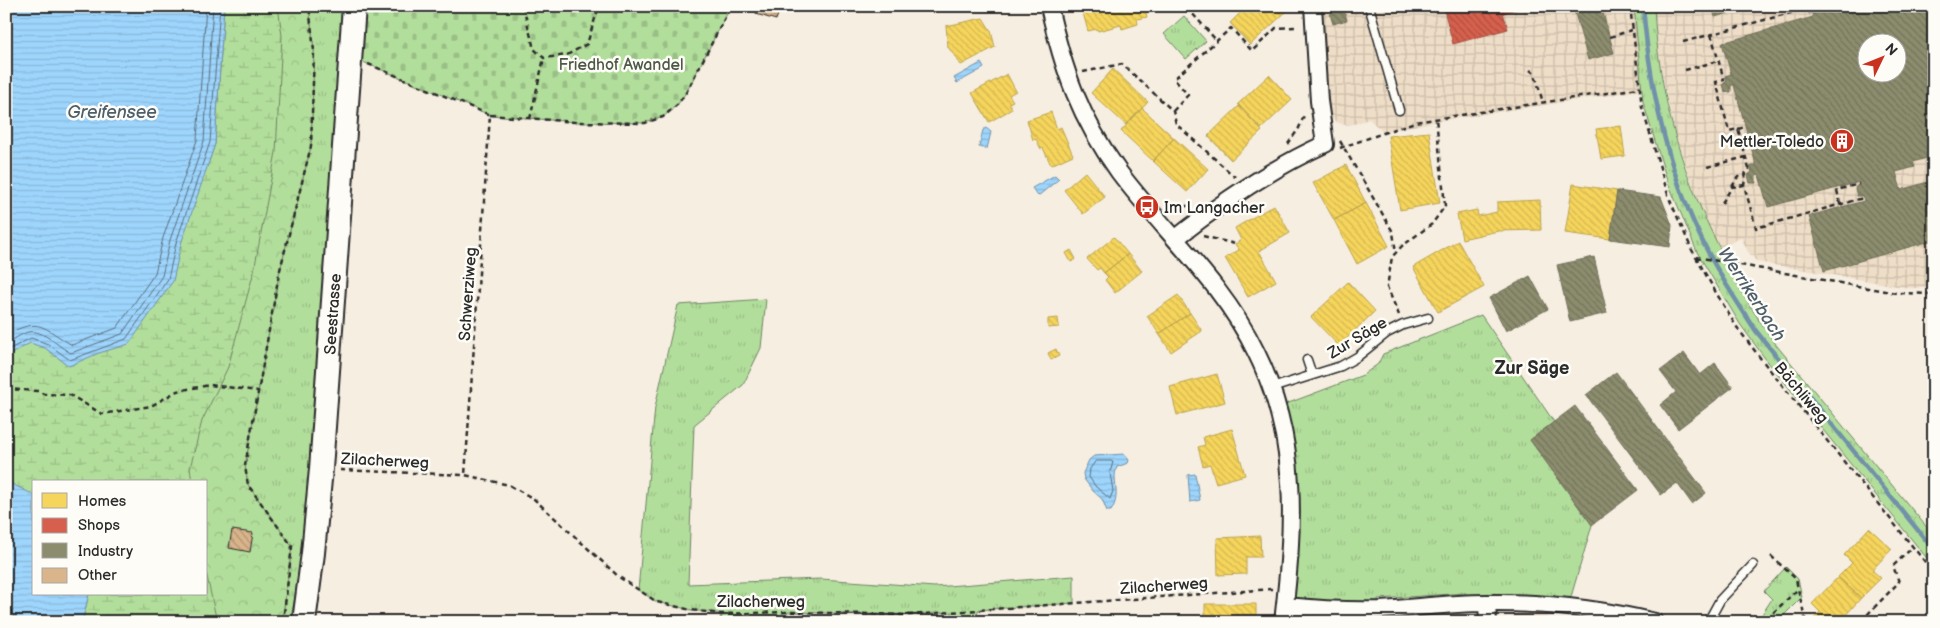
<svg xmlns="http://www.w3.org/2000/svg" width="1940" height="628" font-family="'Balsamiq Sans',sans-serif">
<defs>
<pattern id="industrial-grid" width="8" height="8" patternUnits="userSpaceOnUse" patternTransform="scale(1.25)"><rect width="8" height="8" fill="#eeddc7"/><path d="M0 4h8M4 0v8" fill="none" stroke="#ccbeab"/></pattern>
<pattern id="grass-tufts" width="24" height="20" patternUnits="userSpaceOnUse" patternTransform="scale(1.25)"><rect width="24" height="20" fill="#b2de9b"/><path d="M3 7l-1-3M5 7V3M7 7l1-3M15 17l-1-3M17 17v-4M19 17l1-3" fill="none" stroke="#99bf86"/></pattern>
<pattern id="forest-crowns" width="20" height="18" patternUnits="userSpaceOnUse" patternTransform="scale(1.25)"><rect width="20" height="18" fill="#b2de9b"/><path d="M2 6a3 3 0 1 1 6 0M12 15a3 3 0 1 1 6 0" fill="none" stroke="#99bf86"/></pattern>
<pattern id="wetland-marsh" width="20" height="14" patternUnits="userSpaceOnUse" patternTransform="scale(1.25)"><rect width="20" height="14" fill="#b2de9b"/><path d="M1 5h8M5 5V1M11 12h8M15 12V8" fill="none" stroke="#99bf86"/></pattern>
<pattern id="cemetery-stones" width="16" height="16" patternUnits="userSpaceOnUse" patternTransform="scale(1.25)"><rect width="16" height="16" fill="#b2de9b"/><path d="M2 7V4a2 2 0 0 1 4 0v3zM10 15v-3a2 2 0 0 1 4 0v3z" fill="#99bf86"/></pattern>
<pattern id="water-rules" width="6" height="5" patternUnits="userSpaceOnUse" patternTransform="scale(1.25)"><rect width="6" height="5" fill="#9ed5fd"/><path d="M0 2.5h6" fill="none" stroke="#88b7d9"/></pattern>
<pattern id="homes-back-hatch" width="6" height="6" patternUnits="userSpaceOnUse" patternTransform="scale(1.25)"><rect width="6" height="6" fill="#f6d55c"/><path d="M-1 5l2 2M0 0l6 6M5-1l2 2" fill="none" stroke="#d3b750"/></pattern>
<pattern id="shops-back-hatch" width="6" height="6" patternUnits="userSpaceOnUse" patternTransform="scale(1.25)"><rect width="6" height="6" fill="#d6604d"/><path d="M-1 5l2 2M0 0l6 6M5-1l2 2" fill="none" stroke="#ae4f40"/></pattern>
<pattern id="industry-back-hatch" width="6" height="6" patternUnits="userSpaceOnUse" patternTransform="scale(1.25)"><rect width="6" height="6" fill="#8c8c6e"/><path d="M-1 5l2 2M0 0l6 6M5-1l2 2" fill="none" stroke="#73735b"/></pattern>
<pattern id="building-back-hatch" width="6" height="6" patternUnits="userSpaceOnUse" patternTransform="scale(1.25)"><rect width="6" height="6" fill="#dab58b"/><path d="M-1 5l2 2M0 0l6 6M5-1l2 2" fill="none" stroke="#b19372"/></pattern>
</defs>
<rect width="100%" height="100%" fill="#f6eee1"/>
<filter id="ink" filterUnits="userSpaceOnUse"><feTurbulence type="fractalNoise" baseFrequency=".02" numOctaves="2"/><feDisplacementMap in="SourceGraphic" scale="10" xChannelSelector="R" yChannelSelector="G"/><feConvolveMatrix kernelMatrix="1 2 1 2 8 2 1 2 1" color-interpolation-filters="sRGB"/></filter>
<g filter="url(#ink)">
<path fill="#eeddc7" d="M1517 612 1548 614 1549 622H1508Z"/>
<path fill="url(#industrial-grid)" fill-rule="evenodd" d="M1321 6H1634L1643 90 1432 122 1383 132 1369 119 1354 124 1345 125 1336 122 1330 116 1326 107Z
M1654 6H1934V288H1909L1757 262 1748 252 1741 238 1719 248 1701 210 1675 135 1659 59ZM1868 42H1898V72H1868Z"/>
<path fill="url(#grass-tufts)" stroke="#6e8463" d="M309 6H354L321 469 290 622H282L292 546 248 485 245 466 279 274 311 146 314 51Z
M1634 6H1654C1658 94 1683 181 1725 258H1722L1754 312 1777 346 1934 536V567L1764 357 1740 324 1697 252 1667 180 1643 102Z
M1184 16 1206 41 1186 59 1164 34Z
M766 299 761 348 743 385 694 425 688 584 821 579 935 587 1074 576V603L978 610 976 622H951L952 612 909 615 788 612 786 622H721V614L691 610 657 602 638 590 655 407 678 305Z
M1481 315 1554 422 1530 440 1592 525 1568 607 1467 604 1466 593 1378 599V610L1285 606 1292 509 1278 407 1363 375 1378 364 1383 354Z
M1786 567 1798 579 1802 597 1781 618 1780 622H1757L1772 599 1764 591Z"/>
<path fill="url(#forest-crowns)" stroke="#6e8463" d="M257 6H309L314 51 311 146 279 274 245 466 248 485 292 546 282 622H174L206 594V482H180Z"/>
<path fill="url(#wetland-marsh)" stroke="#6e8463" d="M224 6H278L282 36 276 152 254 271 228 367 202 421 190 468 192 482H34V513L6 508V322L187 176 207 167 215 144Z
M206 572 217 622H82L89 594H206Z"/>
<path fill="url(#cemetery-stones)" stroke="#6e8463" d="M354 6H731L687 91 678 104 663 117 645 123 575 122 490 115 351 57Z"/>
<path fill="url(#water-rules)" stroke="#7091a9" d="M6 6H224L215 144 181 244 173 281 129 344 99 353 69 366 45 348 30 343 6 357Z
M981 63 984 68 957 83 954 78Z
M986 128 991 132 987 149 979 147 983 130Z
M1055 175 1059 179 1038 196 1032 188Z
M1124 454 1129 460 1128 463 1117 467C1111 481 1122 494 1111 511H1107L1102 499 1093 491 1084 479 1083 473 1089 460 1094 456Z
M1195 474 1200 500 1190 502 1188 475Z
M6 476 12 484 34 495V594H89L82 622H6Z"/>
<path fill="url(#homes-back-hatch)" stroke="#b9a24d" d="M1081 6H1144L1147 17 1137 19 1138 24 1122 29 1121 25 1098 31 1097 29 1088 31Z
M1247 6H1284L1288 10 1250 45 1230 23Z
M983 18 991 31 995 47 961 65 948 47 946 26Z
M1113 69 1148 102 1126 125 1091 93Z
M1007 74 1016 91 1009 95 1013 101 1009 103 1012 109 989 122 972 93Z
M1269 75 1292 100 1261 129 1238 104Z
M1239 106 1262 131 1231 160 1208 136Z
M1142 108 1174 138 1153 161 1121 131Z
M1051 112 1057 129 1061 127 1073 155 1051 165 1043 148 1041 149 1036 139 1033 140 1027 120Z
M1621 126 1625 156 1601 159 1596 129Z
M1429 132 1440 203 1400 210 1388 136Z
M1174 138 1208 169 1187 192 1153 161Z
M1346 165 1366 203 1334 220 1313 183Z
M1085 172 1105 197 1083 214 1064 190Z
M1573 184 1617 191 1610 239 1565 233Z
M1540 200 1541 230 1498 231 1462 239 1457 214 1477 210 1478 216 1497 212V202Z
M1366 203 1389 246 1357 264 1334 220Z
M1274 205 1290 233 1259 251 1276 281 1248 297 1225 258 1239 250 1235 244 1241 240 1235 228Z
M1114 237 1128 254 1104 273 1100 268 1097 270 1087 259Z
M1458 241 1484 287 1438 312 1413 267Z
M1071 250 1076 259 1071 262 1066 253Z
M1128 254 1142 271 1115 293 1105 280 1108 277 1104 273Z
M1348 282 1375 311 1339 346 1311 317Z
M1178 295 1190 313 1159 334 1147 316Z
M1190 313 1202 331 1171 352 1159 334Z
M1058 318 1059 327 1048 328V319Z
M1056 349 1059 356 1051 360 1048 353Z
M1217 374 1225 402 1177 415 1170 387Z
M1232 429 1245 475 1216 483 1210 464 1203 466 1198 447 1205 445 1203 437Z
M1869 528 1892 549 1872 570 1881 578 1861 598 1838 577 1852 563 1844 555Z
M1260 536 1261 557H1246V574L1218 575 1217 538Z
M1838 577 1861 598 1844 617 1848 622H1811L1820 612 1812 604Z
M1205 604H1256V620L1205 622Z"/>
<path fill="url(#shops-back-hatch)" stroke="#a35043" d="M1443 6H1526L1503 13 1508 29 1453 44Z"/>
<path fill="url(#industry-back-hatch)" stroke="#6f6f5a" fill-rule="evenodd" d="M1573 6H1601L1614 53 1588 60Z
M1712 6H1753L1715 17Z
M1804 6H1934V156L1913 162 1915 167 1896 172 1901 190 1934 180V240L1824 271 1809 216 1864 201 1863 196H1857L1855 188 1859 184V182L1768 207 1759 175 1756 176V183H1750L1748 175 1752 172 1750 167 1756 165 1734 85H1731V92H1725L1723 84 1727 81 1725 76 1731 74 1722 43 1813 17 1812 13 1809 14ZM1868 42H1898V72H1868Z
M1344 10 1347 20 1333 24 1330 14Z
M1617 191 1661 197 1672 225 1670 247 1610 239Z
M1594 257 1607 313 1570 322 1557 265Z
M1530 276 1548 309 1506 331 1489 298Z
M1684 353 1700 375 1715 363 1733 387 1678 429 1660 405 1676 392 1660 371Z
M1616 372 1706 493 1692 504 1677 483 1661 495 1586 395Z
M1575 406 1638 490 1592 525 1530 440Z"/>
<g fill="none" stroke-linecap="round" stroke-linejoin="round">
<path stroke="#596f7f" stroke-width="1" d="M6 335C40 316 43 328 72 345L117 328 155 273 163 238 197 140 206 6
M6 344C13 340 21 334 28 332 44 329 58 347 71 353L122 334 162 276 170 240 204 141 213 6
M6 351 31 338 48 344 70 360 126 339 168 279 176 243 210 142 220 6
M1096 461H1111L1113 462 1110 473 1113 491 1110 499 1096 487 1089 477 1090 469Z"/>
<path stroke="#7091a9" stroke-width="4.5" d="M1643 6C1650 91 1668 176 1708 252 1722 280 1739 305 1756 331L1934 550"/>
</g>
<path fill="url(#building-back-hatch)" stroke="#2b2b2b" d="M759 6H781L776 20 756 14Z
M232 530 253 533 250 552 229 548Z"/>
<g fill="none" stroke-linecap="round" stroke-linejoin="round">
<g stroke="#2b2b2b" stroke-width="11">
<path id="lane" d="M1369 6 1399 110
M1307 360 1312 375
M1272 388 1341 366 1357 357 1387 333 1403 325 1428 318
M1708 622 1720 600 1753 565"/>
</g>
<g stroke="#2b2b2b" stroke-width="20">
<path id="street" d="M1049 6C1063 70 1080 118 1119 172 1164 232 1223 283 1256 352 1300 440 1294 527 1283 622
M1175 239C1222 202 1270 169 1325 144L1319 101 1313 6
M1487 603 1488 622
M1285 606C1316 609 1348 611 1380 610 1415 608 1450 603 1486 603 1542 602 1600 609 1655 622"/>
</g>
<g stroke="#2b2b2b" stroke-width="26">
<path id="secondary" d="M304 622 313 553 321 469 354 6"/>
</g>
<path stroke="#2b2b2b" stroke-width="2.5" stroke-dasharray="5 4" stroke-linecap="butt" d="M523 6 534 49 544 58 567 55 587 44 599 6
M1191 6V12L1216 40
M1630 6 1642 107 1669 198 1692 250 1715 291 1736 326 1761 359 1934 573
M1711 34 1724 80 1716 82 1729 131 1738 129 1749 169 1746 173 1744 185
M1610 37 1632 30
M1683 42 1805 9
M368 64 490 115 465 475
M1530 70 1535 74 1543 103
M1685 70 1718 61
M1083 72 1122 64 1173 111 1176 124 1235 177
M1173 111 1188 95 1174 79 1231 28 1252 51 1276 28 1297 27
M490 115 575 122 645 123 663 117 678 104 687 91 731 6
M530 119 544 58
M1738 129 1745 127
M1340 141 1393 232 1396 253
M1288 144 1299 128 1305 113
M1340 148 1415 122 1639 88
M1707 167 1746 157
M1732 187 1737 178 1746 173
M1722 203 1732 187 1744 185 1756 228 1863 198
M1840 204 1837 190 1859 184
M1168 210 1192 205
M1203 236 1235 244
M1696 257 1896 293 1934 294
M1399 315 1387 287 1392 257 1402 246 1432 224 1445 206 1436 118
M6 389 38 391 44 394 70 395 102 414 151 406 177 391 210 385 258 391
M340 470 465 475 509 485 534 499 619 577 657 602 691 610 721 614 788 612 909 615 1272 589
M1771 556 1796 579 1798 589
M283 622 292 546 248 485 245 466 279 274 311 146 314 51 309 6
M721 622V614
M1771 622 1774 612 1798 589 1806 622
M1865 622 1864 618 1899 582 1893 566 1913 547"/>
<use href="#lane" stroke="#fdfcf7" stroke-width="8"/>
<use href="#street" stroke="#fdfcf7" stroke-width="16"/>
<use href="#secondary" stroke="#fdfcf7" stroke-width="22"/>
</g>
</g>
<defs>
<g id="building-disc" transform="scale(1.25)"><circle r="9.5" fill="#c8321e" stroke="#fdfcf7"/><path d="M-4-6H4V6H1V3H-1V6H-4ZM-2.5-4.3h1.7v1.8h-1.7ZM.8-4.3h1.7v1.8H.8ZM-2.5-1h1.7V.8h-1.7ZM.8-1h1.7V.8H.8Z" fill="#fff"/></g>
<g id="bus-disc" transform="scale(1.25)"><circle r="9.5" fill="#c8321e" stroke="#fdfcf7"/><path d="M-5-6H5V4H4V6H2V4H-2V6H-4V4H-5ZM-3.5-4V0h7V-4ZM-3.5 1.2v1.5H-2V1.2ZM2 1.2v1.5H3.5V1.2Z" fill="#fff"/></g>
</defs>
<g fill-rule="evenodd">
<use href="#building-disc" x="1842" y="141"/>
<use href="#bus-disc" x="1147" y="207"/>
</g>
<g text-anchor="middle" stroke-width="5" stroke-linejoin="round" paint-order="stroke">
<g font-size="16" fill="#4d5847" stroke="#fdfcf7">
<text x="621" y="70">Friedhof Awandel</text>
</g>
<g font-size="16" fill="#2b2b2b" stroke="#fdfcf7" text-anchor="end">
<text x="1824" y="147">Mettler-Toledo</text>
<text x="1164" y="213" text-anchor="start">Im Langacher</text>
</g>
<g font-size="16" fill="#2b2b2b" stroke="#fdfcf7">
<text transform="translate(467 294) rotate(-86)" y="6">Schwerziweg</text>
<text transform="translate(332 314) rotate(-86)" y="6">Seestrasse</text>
<text transform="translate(1357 337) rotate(-31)" y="6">Zur Säge</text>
<text transform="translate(1802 392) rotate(50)" y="6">Bächliweg</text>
<text transform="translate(385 460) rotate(3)" y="6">Zilacherweg</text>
<text transform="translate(1164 585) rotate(-4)" y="6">Zilacherweg</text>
<text x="761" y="607">Zilacherweg</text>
</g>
<g font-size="18" font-style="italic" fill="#4e5e6a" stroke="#fdfcf7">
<text x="112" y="118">Greifensee</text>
<text transform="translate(1752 294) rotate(57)" y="6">Werrikerbach</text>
</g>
<g font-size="18" font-weight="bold" fill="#2b2b2b" stroke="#fdfcf7">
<text x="1532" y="374">Zur Säge</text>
</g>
</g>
<rect width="1940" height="628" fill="none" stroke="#fdfcf7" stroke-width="25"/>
<rect x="12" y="12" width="1915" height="603" fill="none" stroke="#2b2b2b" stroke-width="2" filter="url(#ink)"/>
<rect x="32" y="480" width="175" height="115" fill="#fdfcf7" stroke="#a9a8a5"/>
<rect x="42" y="493" width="25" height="15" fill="#f6d55c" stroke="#a9a8a5"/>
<text x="78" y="506" font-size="15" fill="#2b2b2b">Homes</text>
<rect x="42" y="518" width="25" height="15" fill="#d6604d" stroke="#a9a8a5"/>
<text x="78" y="530" font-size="15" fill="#2b2b2b">Shops</text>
<rect x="42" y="543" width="25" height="15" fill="#8c8c6e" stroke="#a9a8a5"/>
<text x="78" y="556" font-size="15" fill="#2b2b2b">Industry</text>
<rect x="42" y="568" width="25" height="15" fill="#dab58b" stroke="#a9a8a5"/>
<text x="78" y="580" font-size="15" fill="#2b2b2b">Other</text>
<g transform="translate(1882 58) rotate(47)"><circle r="24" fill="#fdfcf7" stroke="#a9a8a5"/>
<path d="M0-4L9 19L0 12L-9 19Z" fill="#c8321e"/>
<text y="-8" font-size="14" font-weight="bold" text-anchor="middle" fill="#2b2b2b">N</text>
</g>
</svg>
